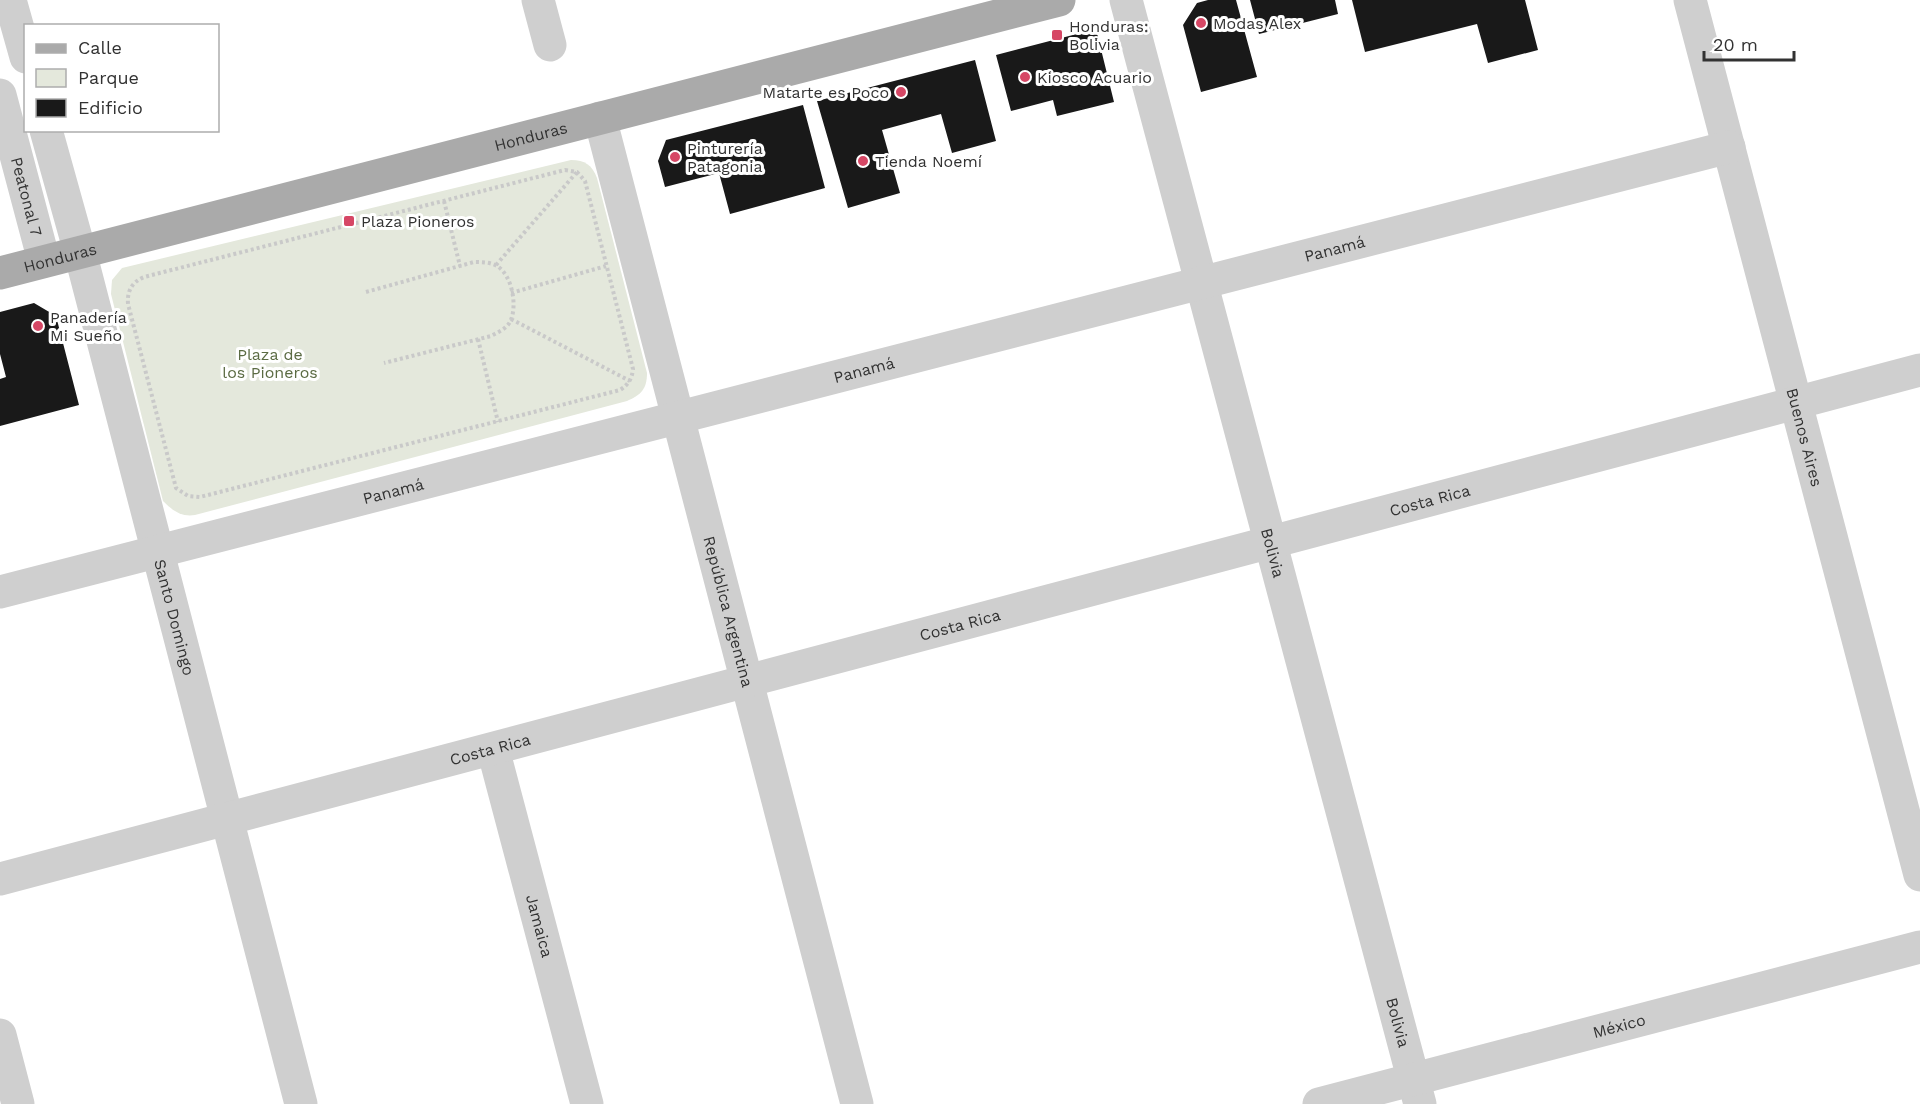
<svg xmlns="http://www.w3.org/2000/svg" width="1920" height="1104" font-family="'Work Sans',sans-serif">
<rect width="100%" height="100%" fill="#fff"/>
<path fill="#e4e8dc" d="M571 160C585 160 592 165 597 178L647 373C647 389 641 395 627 401L195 515C181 517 173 511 163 501L111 294 112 280 122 268Z"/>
<path fill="#191919" d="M1208 0H1236L1257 77 1201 92 1183 25 1197 3Z
M1250 0H1335L1338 14 1259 34Z
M1352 0H1525L1538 50 1488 63 1477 24 1365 52Z
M1096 29 1114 102 1057 116 1053 100 1011 111 996 55Z
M975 60 996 141 952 153 941 114 882 130 900 193 848 208 817 101Z
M803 105 825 188 730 214 719 173 665 187 658 161 666 140Z
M34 303 56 316 79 405 0 426V379L6 377 0 354V312Z"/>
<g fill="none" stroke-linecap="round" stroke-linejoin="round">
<path stroke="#c9c9c9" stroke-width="4" stroke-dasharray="3 3" stroke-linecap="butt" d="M565 170 577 172 585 181 633 369C632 379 628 385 620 390L200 497 188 496 176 488 128 304C127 291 132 282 144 277Z
M444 201 460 266
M496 265 577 172
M366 292 474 262C482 262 490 262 497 266 512 275 518 306 510 322 506 329 498 332 491 336L384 363
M511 293 606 266
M511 319 630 381
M478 339 498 422"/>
<g stroke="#cfcfcf" stroke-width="33">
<path d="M10 0 26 57"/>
<path d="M538 0 550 45"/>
<path id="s1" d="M1126 0 1420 1104"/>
<path id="s2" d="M1690 0 1920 875"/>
<path id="s3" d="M0 95 44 261"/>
<path id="s4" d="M600 118 857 1104"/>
<path id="s5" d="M46 130 80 252 301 1104"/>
<path id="s6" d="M0 592 1729 147"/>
<path id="s7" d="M493 749 587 1104"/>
<path id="s8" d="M0 879 1920 370"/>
<path d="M0 1035 18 1104"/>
<path id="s9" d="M1319 1104 1920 947"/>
</g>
<path stroke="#aaa" stroke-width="33" id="s10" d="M0 273 1059 0"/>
</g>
<g fill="#d64765" stroke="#fff" stroke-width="2">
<circle cx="1201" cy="23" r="6"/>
<rect x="1051" y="29" width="12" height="12" rx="3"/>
<circle cx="1025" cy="77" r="6"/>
<circle cx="901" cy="92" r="6"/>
<circle cx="675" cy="157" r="6"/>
<circle cx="863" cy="161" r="6"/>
<rect x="343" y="215" width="12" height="12" rx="3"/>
<circle cx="38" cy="326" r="6"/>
</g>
<g text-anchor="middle" stroke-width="6" stroke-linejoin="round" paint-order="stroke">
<g font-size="16" fill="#323232" stroke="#fff" text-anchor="start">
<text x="1213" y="29">Modas Alex</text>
<text x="1069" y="32">Honduras:<tspan x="1069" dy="18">Bolivia</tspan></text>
<text x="1037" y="83">Kiosco Acuario</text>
<text x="889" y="98" text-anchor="end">Matarte es Poco</text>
<text x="687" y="154">Pinturería<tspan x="687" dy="18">Patagonia</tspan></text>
<text x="875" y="167">Tienda Noemí</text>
<text x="361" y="227">Plaza Pioneros</text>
<text x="50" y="323">Panadería<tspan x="50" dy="18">Mi Sueño</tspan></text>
</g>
<g font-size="16" fill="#323232" stroke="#fff">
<text dy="6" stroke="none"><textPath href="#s10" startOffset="548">Honduras</textPath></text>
<text dy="6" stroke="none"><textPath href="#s3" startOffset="105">Peatonal 7</textPath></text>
<text dy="6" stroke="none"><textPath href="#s6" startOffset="1378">Panamá</textPath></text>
<text dy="6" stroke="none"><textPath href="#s10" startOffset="62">Honduras</textPath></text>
<text dy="6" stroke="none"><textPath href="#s6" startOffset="892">Panamá</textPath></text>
<text dy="6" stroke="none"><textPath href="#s2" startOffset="452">Buenos Aires</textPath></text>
<text dy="6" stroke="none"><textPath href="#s6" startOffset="406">Panamá</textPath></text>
<text dy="6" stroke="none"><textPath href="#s8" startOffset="1479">Costa Rica</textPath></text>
<text dy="6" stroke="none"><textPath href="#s1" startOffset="572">Bolivia</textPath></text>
<text dy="6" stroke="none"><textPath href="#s4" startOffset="510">República Argentina</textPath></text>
<text dy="6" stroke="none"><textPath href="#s5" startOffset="504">Santo Domingo</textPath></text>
<text dy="6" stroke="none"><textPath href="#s8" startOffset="993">Costa Rica</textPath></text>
<text dy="6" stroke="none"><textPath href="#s8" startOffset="507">Costa Rica</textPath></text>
<text dy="6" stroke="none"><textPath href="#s7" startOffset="183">Jamaica</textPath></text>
<text dy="6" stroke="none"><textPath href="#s1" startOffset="1058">Bolivia</textPath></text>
<text dy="6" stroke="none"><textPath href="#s9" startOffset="310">México</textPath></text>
</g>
<g font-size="16" fill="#5b6b43" stroke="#fff">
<text x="270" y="360">Plaza de<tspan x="270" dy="18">los Pioneros</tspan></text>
</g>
</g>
<rect x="24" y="24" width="195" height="108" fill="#ffffff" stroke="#adadad" stroke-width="1.5"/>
<rect x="36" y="44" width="30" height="9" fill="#aaaaaa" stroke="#adadad" stroke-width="1.5"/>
<text x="78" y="54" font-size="18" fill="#323232">Calle</text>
<rect x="36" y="69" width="30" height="18" fill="#e4e8dc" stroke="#adadad" stroke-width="1.5"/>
<text x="78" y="84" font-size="18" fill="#323232">Parque</text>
<rect x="36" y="99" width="30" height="18" fill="#191919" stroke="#adadad" stroke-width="1.5"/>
<text x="78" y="114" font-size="18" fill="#323232">Edificio</text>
<path d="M1704 51v9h90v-9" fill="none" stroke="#323232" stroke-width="3"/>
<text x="1713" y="51" font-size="18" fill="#323232" stroke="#ffffff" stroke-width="4.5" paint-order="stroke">20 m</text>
</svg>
